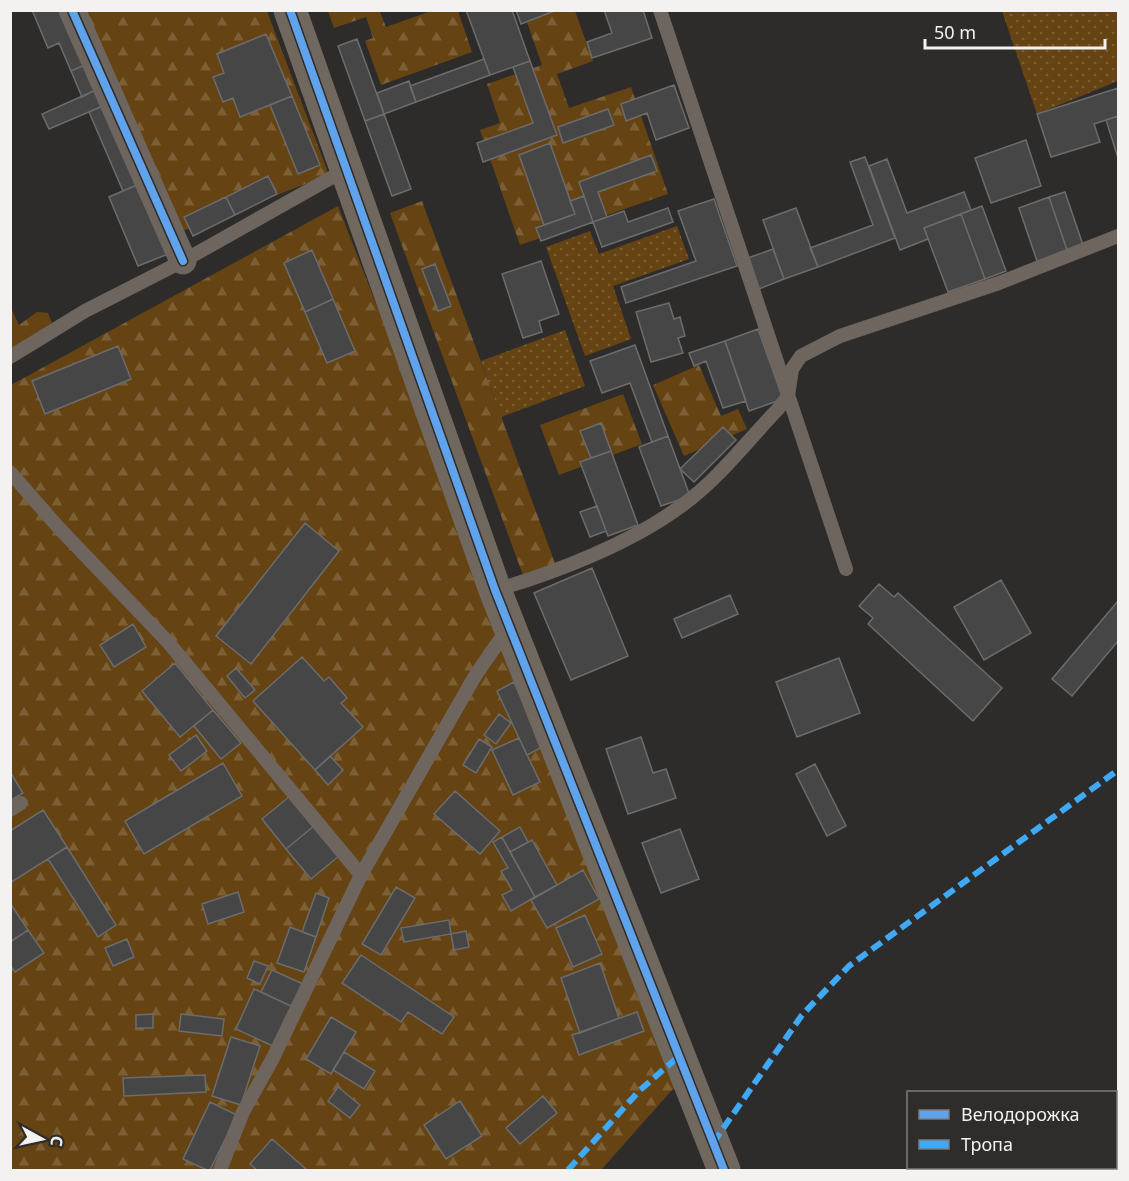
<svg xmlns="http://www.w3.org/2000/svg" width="1129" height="1181" font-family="'Noto Sans',sans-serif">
<defs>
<pattern id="grass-dots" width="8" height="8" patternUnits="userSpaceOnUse" patternTransform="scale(1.5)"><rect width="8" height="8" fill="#654312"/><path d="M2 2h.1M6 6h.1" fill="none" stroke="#7c5f35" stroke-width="1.8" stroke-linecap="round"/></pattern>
<pattern id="forest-firs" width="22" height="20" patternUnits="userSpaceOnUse" patternTransform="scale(1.5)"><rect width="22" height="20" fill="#654312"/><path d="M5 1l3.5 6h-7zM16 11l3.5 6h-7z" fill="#7c5f35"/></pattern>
</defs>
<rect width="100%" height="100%" fill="#2e2c2a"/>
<path fill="url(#grass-dots)" d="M1002 11H1118V81L1037 114Z
M677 226 689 259 613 286 631 339 585 356 546 247 590 231 599 254Z
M565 330 585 386 501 417 481 361Z"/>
<path fill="url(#forest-firs)" d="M78 11H267L329 175 164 238Z
M328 11H383L380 12 386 27 431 11H458L472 52 381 85 365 41 373 38 366 17 334 28Z
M523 11H575L593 61 557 74 569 108 631 87 668 194 520 245 480 130 500 123 487 84 542 65Z
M422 201 556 566 524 578 390 213Z
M338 206 681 1087 672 1090 601 1170H11V385Z
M10 306 19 325 37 312 48 313 52 323 46 332 10 352Z
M699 365 721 416 738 409 747 429 684 456 653 385Z
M623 394 642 444 559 475 540 425Z"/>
<path fill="#464646" stroke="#6d6c6c" stroke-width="1.5" d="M32 10H64L87 64 71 71 59 43 48 48Z
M466 10H512L530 61 490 75Z
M516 10H557L521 24Z
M604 10H643L652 38 592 58 587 42 612 33Z
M266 34 292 96 240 117 233 98 223 102 213 77 224 73 217 54Z
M357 39 384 114 365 121 338 46Z
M484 59 490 75 416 102 410 86Z
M530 61 557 135 483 162 477 143 533 123 513 67Z
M87 64 98 89 82 97 71 71Z
M409 81 416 102 384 114 377 93Z
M674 85 689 128 656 140 647 113 626 121 621 104Z
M1118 88V116L1094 124 1100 142 1051 157 1037 114Z
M98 89 105 105 49 129 42 114Z
M292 96 320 165 298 174 270 105Z
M105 105 139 184 123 191 89 112Z
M608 109 614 125 563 143 558 127Z
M384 114 411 189 392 196 365 121Z
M1118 116V158L1106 120Z
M1026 140 1041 186 991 203 975 158Z
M550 143 575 214 544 225 519 155Z
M651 155 657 171 598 192 607 217 593 222 579 182Z
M865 157 895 238 818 267 810 248 873 225 850 162Z
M887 159 907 213 964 192 971 210 924 228 928 239 900 250 869 166Z
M268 176 277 194 235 215 226 197Z
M139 184 168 254 138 266 109 197Z
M1065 192 1084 248 1068 253 1049 197Z
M584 196 593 222 541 241 536 228 575 214 570 201Z
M226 197 235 215 193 236 184 217Z
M1049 197 1068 253 1038 264 1019 208Z
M714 199 737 266 626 303 621 287 696 261 678 211Z
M982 206 1006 271 985 279 961 214Z
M668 208 673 222 602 247 593 222 624 211 628 222Z
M796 208 818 267 784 279 763 220Z
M961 214 985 279 948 292 924 228Z
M773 249 784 279 759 289 748 258Z
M312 250 333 299 305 312 284 263Z
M541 261 559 314 539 321 542 332 523 338 502 274Z
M435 264 451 306 438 311 422 269Z
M333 299 355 351 327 363 305 312Z
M669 303 674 319 680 317 685 336 678 338 683 353 651 362 636 312Z
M758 329 783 399 749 411 725 341Z
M725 341 746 401 723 408 706 361 694 366 689 353Z
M635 345 668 436 652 442 630 383 602 393 590 361Z
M118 346 131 379 45 414 32 381Z
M601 423 611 451 591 458 580 431Z
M723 427 736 440 694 482 680 469Z
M668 436 690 496 661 506 639 447Z
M611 451 638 525 608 536 580 462Z
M597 506 606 531 590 537 580 512Z
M305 523 339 551 251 664 216 636Z
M592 568 628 656 571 680 534 593Z
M1001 580 1031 633 984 660 954 607Z
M879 584 894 597 898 593 1002 688 973 721 868 624 873 618 859 606Z
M730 595 738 614 682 638 674 619Z
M1118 601V641L1072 696 1052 679Z
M133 624 146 647 114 667 100 645Z
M302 657 324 681 329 677 347 698 341 703 363 727 315 770 253 701Z
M839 658 860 713 797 737 776 682Z
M175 663 213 710 180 737 142 691Z
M236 668 255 690 245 698 227 676Z
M514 682 544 746 527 755 497 691Z
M213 710 241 743 221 759 194 726Z
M499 714 511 723 496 744 484 735Z
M196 735 207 751 181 771 169 755Z
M641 737 653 773 666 769 676 798 628 814 606 749Z
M519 738 540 782 513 795 492 750Z
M479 739 492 747 476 773 463 765Z
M330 756 343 770 328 785 315 770Z
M223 763 242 796 144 854 125 821Z
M815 764 846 826 827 836 796 774Z
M10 772 23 793 10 801Z
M455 791 500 831 480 854 434 814Z
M290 796 314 826 286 849 262 819Z
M43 810 67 847 10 883V831Z
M314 826 339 856 311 879 286 849Z
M520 827 528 842 510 852 502 837Z
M680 829 699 879 661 893 642 843Z
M502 837 535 897 511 911 502 895 512 890 501 871 508 868 493 842Z
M532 840 557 885 535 897 510 852Z
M67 847 116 925 98 937 48 859Z
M583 870 599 899 547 928 531 900Z
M396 887 415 898 381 955 362 944Z
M238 892 244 912 208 924 202 904Z
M316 893 329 898 316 937 302 932Z
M10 903 28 930 10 942Z
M585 915 602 954 573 967 556 928Z
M449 920 451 934 404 942 401 928Z
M290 927 316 937 304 972 277 963Z
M28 930 44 953 15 972 10 965V942Z
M466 931 469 947 454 950 451 934Z
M127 939 134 957 113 966 105 948Z
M361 955 454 1017 442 1034 408 1012 401 1022 342 983Z
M254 961 268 966 260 984 247 978Z
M600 963 619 1018 580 1033 561 978Z
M272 970 303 984 293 1007 261 992Z
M254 989 293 1007 275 1047 236 1029Z
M637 1012 644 1031 579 1055 572 1035Z
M153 1014V1028H136V1015Z
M181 1014 224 1019 222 1036 179 1031Z
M331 1017 356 1032 331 1074 306 1059Z
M231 1037 260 1046 241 1105 212 1096Z
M344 1052 375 1071 364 1089 333 1070Z
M205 1075 206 1092 124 1096 123 1078Z
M338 1087 360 1105 350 1118 328 1101Z
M543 1096 557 1113 520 1144 506 1128Z
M460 1101 482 1136 446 1159 424 1125Z
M210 1102 237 1115 210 1170H207L183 1159Z
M272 1139 307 1170H257L250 1164Z"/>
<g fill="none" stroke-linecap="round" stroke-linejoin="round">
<path stroke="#6e665e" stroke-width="14" d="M660 10 846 569
M10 357 85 311 183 261 345 170
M10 472 58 527 168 642 361 875 273 1058 243 1112 220 1170
M495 590C555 573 631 543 681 506 718 480 747 441 778 409L788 396 792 369 801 356 840 336 999 283 1118 236
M10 810 21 803
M361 875 475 676 508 628"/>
<path stroke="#6e665e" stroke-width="27" d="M72 10 183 261"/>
<path stroke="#70685f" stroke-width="33" d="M290 10 495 590 724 1170"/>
<path stroke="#3fa9f5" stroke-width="6" stroke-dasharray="12 6" stroke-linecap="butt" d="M713 1143 802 1015 849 966 1118 770
M568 1170 639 1091 679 1056"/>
<g stroke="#2f2c29" stroke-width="11">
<path id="cycleway" d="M72 10 183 261
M290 10 495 590 724 1170"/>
</g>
<use href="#cycleway" stroke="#60a3ed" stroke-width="8"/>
</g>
<rect width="1129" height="1181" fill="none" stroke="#f4f2f0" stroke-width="24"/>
<rect x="907" y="1091" width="210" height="78" fill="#2f2c29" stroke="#7e7b79" stroke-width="1.5"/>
<rect x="919" y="1110" width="30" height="9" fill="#60a3ed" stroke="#7e7b79" stroke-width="1.5"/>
<text x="961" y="1121" font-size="18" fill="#f4f2f0">Велодорожка</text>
<rect x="919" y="1140" width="30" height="9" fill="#3fa9f5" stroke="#7e7b79" stroke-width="1.5"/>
<text x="961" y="1151" font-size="18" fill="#f4f2f0">Тропа</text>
<g transform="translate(42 1139) rotate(98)" stroke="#2f2c29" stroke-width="4.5" paint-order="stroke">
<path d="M0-4.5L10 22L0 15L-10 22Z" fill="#f4f2f0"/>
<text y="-9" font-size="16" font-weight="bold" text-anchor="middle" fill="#f4f2f0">С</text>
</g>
<path d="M925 39v9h180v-9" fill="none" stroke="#f4f2f0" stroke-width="3"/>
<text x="934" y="39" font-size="18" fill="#f4f2f0" stroke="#2f2c29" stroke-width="4.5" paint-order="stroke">50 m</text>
</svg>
